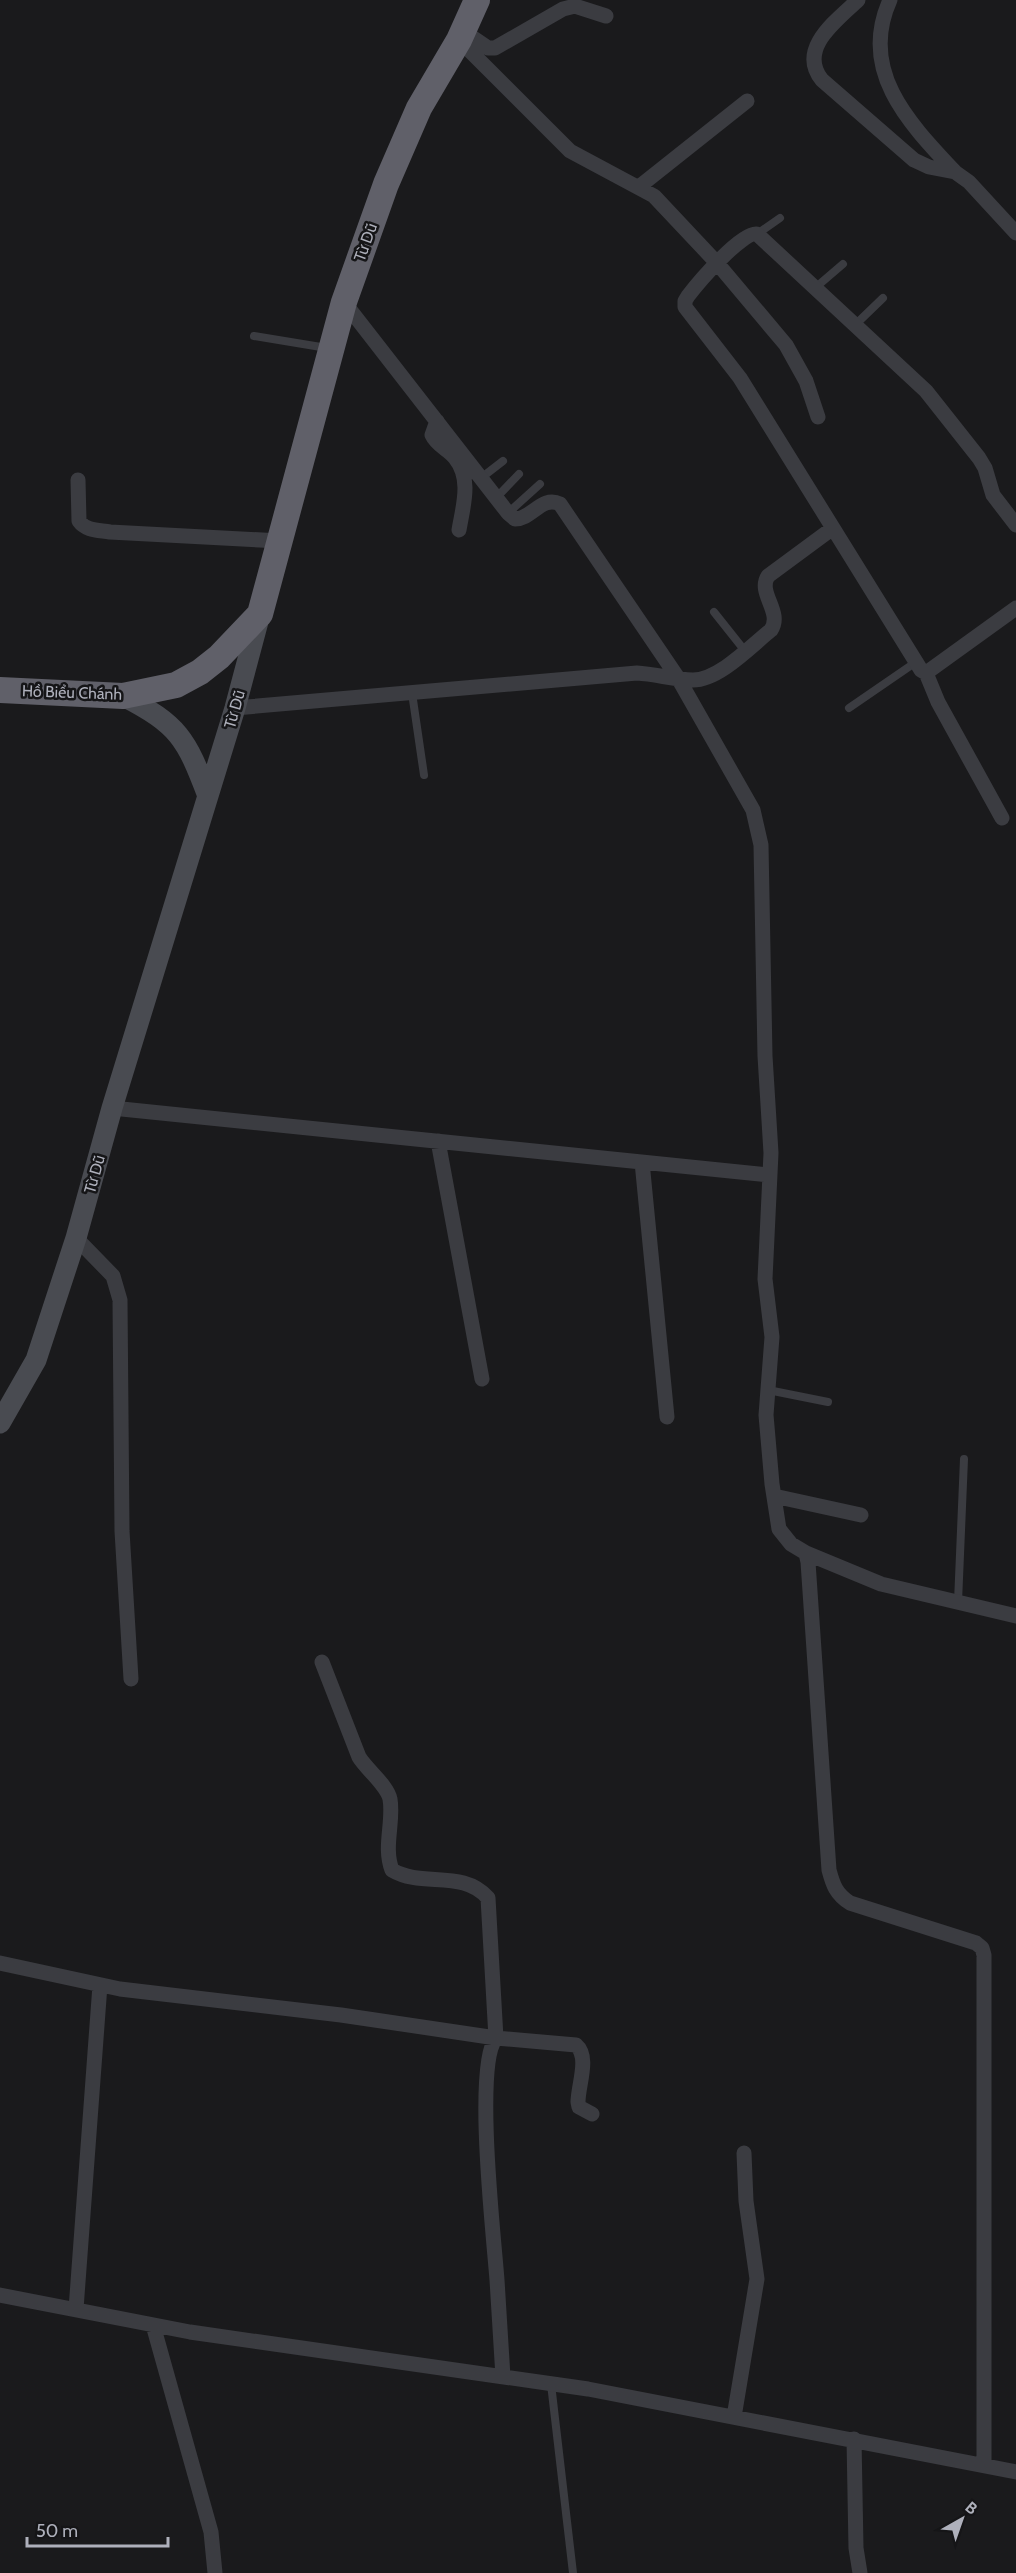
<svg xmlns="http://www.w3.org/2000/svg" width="1016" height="2573" font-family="Cabin,sans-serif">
<rect width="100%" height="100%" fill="#1a1a1c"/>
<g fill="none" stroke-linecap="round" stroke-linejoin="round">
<path stroke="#3b3c41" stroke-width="8" d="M757 234 780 218
M815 288 843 264
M855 325 883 298
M254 336 327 348
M481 478 503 461
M496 498 519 474
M508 513 540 484
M714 612 745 651
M412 693 424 775
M849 708 916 662
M768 1390 828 1402
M958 1602 964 1459
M551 2384 573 2573"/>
<path stroke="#3b3c41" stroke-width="15" d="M858 0C836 21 797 49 822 80L914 160 929 167 955 172 969 182 1016 233
M890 0C858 71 909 123 955 172
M463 31 488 48H495L563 9 575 6 606 16
M459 40 570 151 654 196 717 263 786 345 806 381 818 417
M640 186 747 101
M344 302 508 513 515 519C532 519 542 495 560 504L678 678 753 810 761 845 765 1056 771 1153 765 1279 772 1337 766 1415 772 1484 779 1529 791 1544 806 1553 808 1562 829 1870C833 1885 836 1894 850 1903L976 1943 982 1948 984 1955V2465
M437 421 432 435C437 446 448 449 455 458 472 479 463 506 459 530
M78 480 79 521C86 531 99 530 110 532L280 541
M926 673 1016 608
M235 708 637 673C656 674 675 680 693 680 719 680 751 646 771 630 783 612 757 593 768 576L833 528
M1002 818 938 702 926 673 921 670 740 378 685 307V301L688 296C698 283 742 231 757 234L926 391 979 458 985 468 993 495 1016 525
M112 1108 769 1175
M438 1141 482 1379
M642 1162 667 1417
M76 1238 113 1276 120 1300 122 1531 131 1679
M774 1496 861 1515
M806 1553 881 1584 1016 1616
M0 1963 120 1989 341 2015 496 2038 488 1898C463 1869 422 1888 392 1870 383 1847 394 1822 390 1799 387 1785 367 1770 359 1757L322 1662
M0 2295 190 2332 588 2389 1016 2472
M76 2309 100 1985
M153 2325 211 2532 215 2573
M503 2377C501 2345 499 2313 497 2280 494 2239 474 2065 496 2038L576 2045C590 2057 578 2085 578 2102L579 2107 592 2114
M734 2417 757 2279 746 2201 744 2153
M854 2439 856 2548 860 2573"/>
<path stroke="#494b51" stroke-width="21" d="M123 696C179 725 186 738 208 796
M0 1423 36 1360 76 1238 112 1108 235 708 260 614"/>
<path stroke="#606069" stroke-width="26" d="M0 690 123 696 176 685 200 672 219 657 260 614 344 302 386 184 419 108 459 40 477 0"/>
</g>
<g text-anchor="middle" stroke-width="5" stroke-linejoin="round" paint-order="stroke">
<g font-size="16" fill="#aeb0bb" stroke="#151517">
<text transform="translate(365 242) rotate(-70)" y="6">Từ Dũ</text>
<text transform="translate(72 692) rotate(2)" y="6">Hồ Biểu Chánh</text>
<text transform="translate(234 709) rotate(-74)" y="6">Từ Dũ</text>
<text transform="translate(94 1174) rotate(-74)" y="6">Từ Dũ</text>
</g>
</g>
<g transform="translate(962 2519) rotate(40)" stroke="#151517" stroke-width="4.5" paint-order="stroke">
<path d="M0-4.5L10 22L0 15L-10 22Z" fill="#aeb0bb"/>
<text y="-9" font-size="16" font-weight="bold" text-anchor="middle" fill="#aeb0bb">B</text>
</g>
<path d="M27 2537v9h141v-9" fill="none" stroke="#aeb0bb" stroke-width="3"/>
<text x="36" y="2537" font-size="18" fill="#aeb0bb" stroke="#151517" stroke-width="4.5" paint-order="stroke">50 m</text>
</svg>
